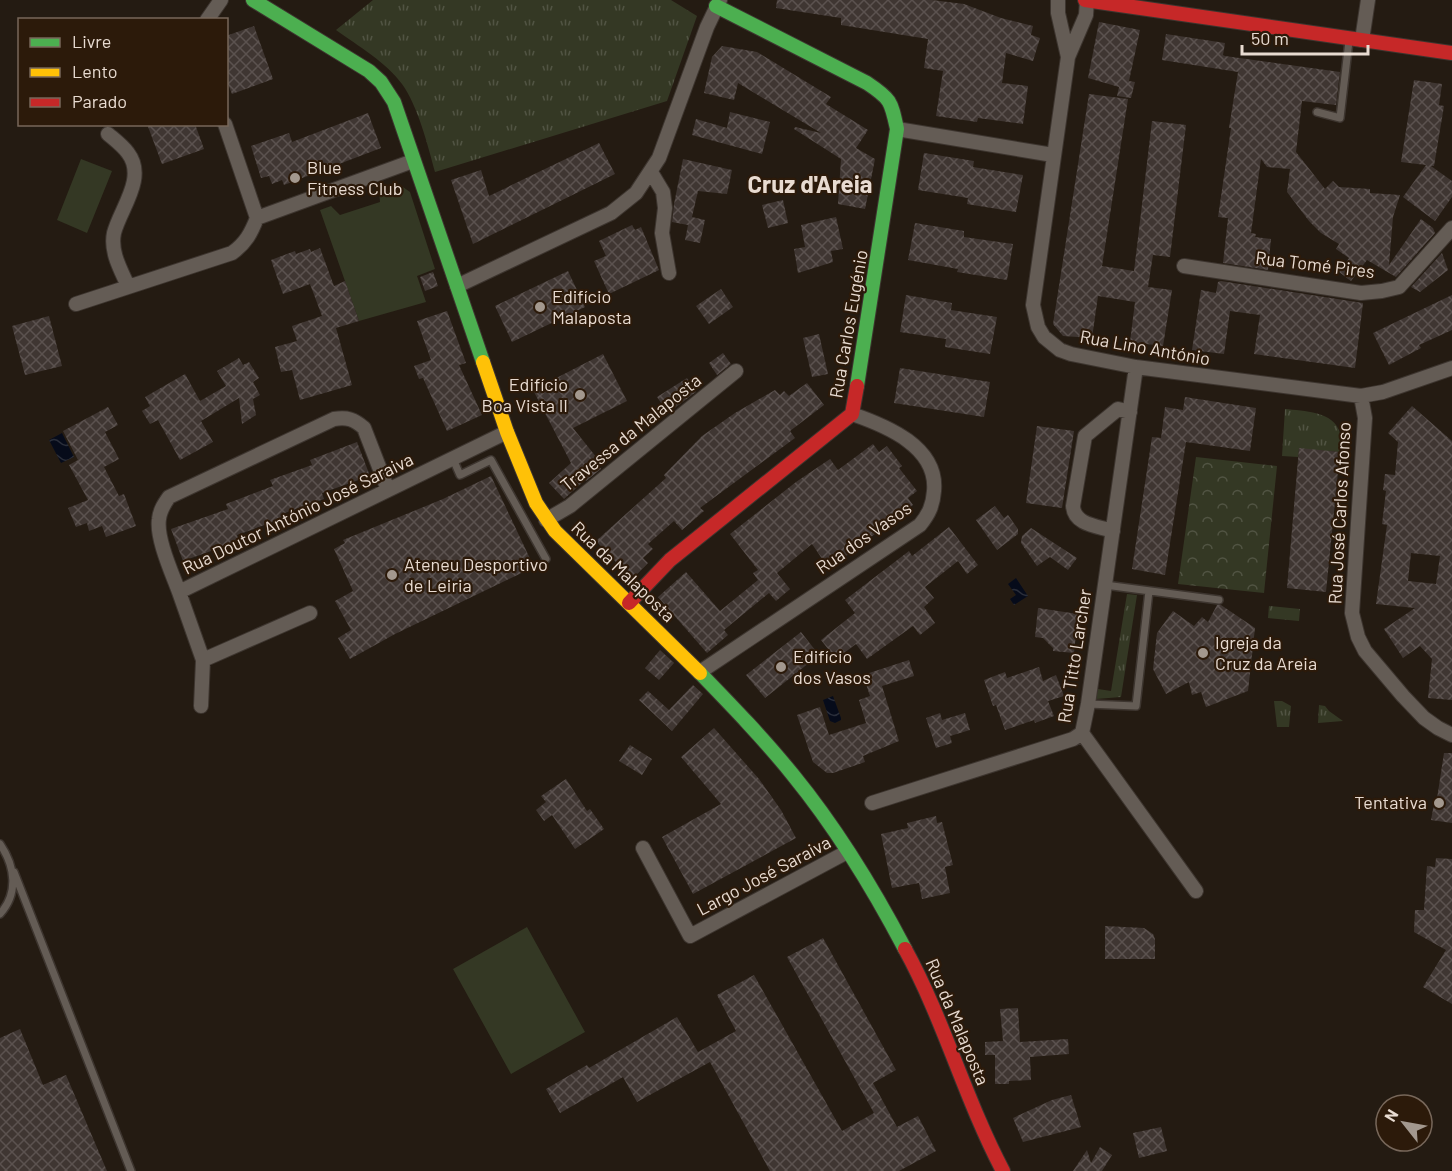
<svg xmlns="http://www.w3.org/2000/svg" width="1452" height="1171" font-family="Barlow,sans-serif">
<defs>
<pattern id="grass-tufts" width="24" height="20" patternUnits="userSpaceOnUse" patternTransform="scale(1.5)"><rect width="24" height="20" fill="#343824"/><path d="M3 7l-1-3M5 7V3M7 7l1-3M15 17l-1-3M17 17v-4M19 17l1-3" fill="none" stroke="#515443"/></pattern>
<pattern id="park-crowns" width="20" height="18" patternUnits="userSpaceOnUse" patternTransform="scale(1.5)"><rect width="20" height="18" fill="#343824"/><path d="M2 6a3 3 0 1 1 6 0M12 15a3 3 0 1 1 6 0" fill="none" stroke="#515443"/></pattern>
<pattern id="water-waves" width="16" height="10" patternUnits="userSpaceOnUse" patternTransform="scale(1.5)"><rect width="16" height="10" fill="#060b1a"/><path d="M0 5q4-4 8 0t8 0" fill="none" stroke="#2a2e3a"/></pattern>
<pattern id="building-cross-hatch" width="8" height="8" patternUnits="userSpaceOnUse" patternTransform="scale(1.5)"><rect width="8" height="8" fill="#3f3632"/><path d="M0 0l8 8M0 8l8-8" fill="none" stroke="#5b524f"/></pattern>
</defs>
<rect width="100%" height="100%" fill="#241b12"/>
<path fill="url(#grass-tufts)" d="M373 0H671L697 16 667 101 435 172C428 146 418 106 402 84 386 62 358 46 336 30Z
M1285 409C1303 411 1334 411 1340 433 1341 438 1340 446 1340 452L1299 449 1298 457 1282 456Z
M1127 594 1137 595 1121 697 1096 699 1098 689 1111 691Z
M1269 606 1300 609 1299 621 1268 618Z
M1274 701H1282L1291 706 1289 727H1277Z
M1319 705 1325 706 1329 711 1343 721 1318 723Z"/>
<path fill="url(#park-crowns)" d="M1196 457 1277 466 1264 593 1178 584Z"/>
<path fill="#343824" d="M81 159 112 171 87 233 57 220Z
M391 185H400L410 192 435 269 417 276 426 302 359 321 320 210 331 206 340 215 380 202 379 191 391 189Z
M527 927 585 1032 511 1074 453 969Z"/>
<path fill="url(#water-waves)" d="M62 433 74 457 61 463 49 440Z
M1016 578 1028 596 1014 605 1010 599 1016 595 1008 584Z
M833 696 841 718V720L835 723 830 721 823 700Z"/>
<path fill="url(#building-cross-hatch)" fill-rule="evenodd" d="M777 0H932L964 4 1001 18 1033 26 1031 35 1040 38 1033 61 1006 53 1002 83 1028 86 1023 124 978 118 977 122 936 116 943 71 924 68 928 39 841 25V18L776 8Z
M1099 22 1140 30 1129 81 1135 82 1131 98 1117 96 1119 87 1088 78Z
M254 26 273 79 232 94 226 79V36Z
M1166 34 1225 43 1223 55 1225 56 1340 72 1336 105 1302 101 1296 152 1325 189 1333 181 1339 187 1370 189V193L1400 195 1393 217 1389 265 1421 219 1433 228 1435 233 1396 277 1367 260 1351 281 1339 272 1349 258 1336 249 1339 244 1321 233 1309 221 1287 192 1290 169 1267 167 1261 159 1251 233 1256 234 1255 237 1271 239 1268 270 1223 263 1228 218 1218 217 1231 128H1229L1238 72 1162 60Z
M722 46 757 52 831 97 826 104 868 130 856 148 875 159 865 209 838 204 841 159 794 129 795 127 821 133 738 83 734 100 704 93 712 57Z
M1414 80 1442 84 1439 105 1444 106 1434 166H1431L1452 181V197L1435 221 1403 197 1426 165 1401 162Z
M1089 94 1128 99 1102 266 1134 271 1152 121 1186 125 1170 257 1153 255 1148 287 1172 290 1163 346 1130 342 1135 302 1098 296 1092 338 1063 336 1053 324Z
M730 112 770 122 762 154 692 135 696 119 727 128Z
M368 113 381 148 284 185 282 180 272 184 269 176 261 178 251 146 289 133 292 142Z
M147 124H195L204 149 162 164Z
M599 143 615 174 473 244 451 180 481 170 489 196Z
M924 153 974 161 973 167 1023 175 1016 212 967 204 968 198 918 190Z
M683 159 732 170 727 194 698 191 692 217 705 220 700 243 685 240 688 225 672 222 674 204Z
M783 200 788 223 768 228 762 205Z
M836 217 843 249 831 251 833 262 798 273 794 249 805 247 801 225Z
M915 223 964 231V237L1013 244 1007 280 957 272 958 269 908 260Z
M632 225 635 230 641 227 659 270 609 294 594 261 606 256 599 241Z
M320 248 334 286 345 281 359 321 336 328 352 385 300 400 292 370 281 372 275 347 297 341 292 326 322 316 310 284 283 294 271 260 295 251 296 254 310 249 311 252Z
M1442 253 1448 270 1420 292 1411 287Z
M568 271 585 307 512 342 495 306Z
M433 272 438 286 425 291 420 277Z
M1221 281 1363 303 1355 368 1254 354 1260 315 1230 311 1224 354 1192 350 1201 290 1216 293 1218 282Z
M721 289 733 307 709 324 696 306Z
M906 295 952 303 951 310 997 317 990 354 945 347 946 339 900 332Z
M1452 295V330L1419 345 1421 348 1389 365 1373 333Z
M447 311 466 363 459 365 482 415 447 431 423 378 419 379 414 366 431 360 417 321Z
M49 316 62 366 25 375 12 326Z
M819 334 828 374 812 377 803 338Z
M723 353 731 364 717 375 709 363Z
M603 354 627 401 573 428 597 458 594 460 601 469 586 481 585 480 564 499 549 483 571 463 533 390Z
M239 358 243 365 249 362 259 378 253 382 260 395 253 399 256 415 242 424 239 398 201 421 213 442 180 460 158 420 150 424 142 411 150 406 145 397 185 374 200 401 226 386 217 371Z
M900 368 990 382 984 417 894 403Z
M687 378 696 392 668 413 657 397Z
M807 383 824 405 790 431 795 438 700 508 704 511 682 530 674 521 648 544 653 549 643 558 648 563 632 579 596 541 666 478 664 475 702 436 735 413 775 390 780 395 784 391 789 396Z
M1185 397 1256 408 1250 451 1186 442 1165 575 1132 569 1152 437 1161 438 1165 407 1183 410Z
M1412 406 1452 441V700L1428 698 1432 659 1420 646 1403 658 1384 629 1415 608 1376 604 1387 525 1382 524 1386 491 1383 490 1385 474 1395 475 1398 442 1388 433ZM1411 553 1440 556 1436 584 1408 581Z
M108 407 118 425 105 432 119 459 104 467 119 496 124 494 136 526 106 537 102 526 89 531 87 523 76 527 68 508 88 500 69 465 78 460 63 431Z
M1037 426 1074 431 1062 508 1026 503Z
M357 442 370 476 322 493 324 499 282 514 284 518 237 535 239 541 183 561 171 529 228 509 226 504 273 486 270 480 312 465 310 460Z
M873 444 879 452 887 446 902 466 899 468 917 491 908 498 913 505 829 569 812 544 777 573 790 589 776 601 769 593 724 630 728 635 707 653 658 597 686 572 720 611 758 580 753 573 758 570 730 534 796 482 830 459 838 470Z
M1299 448 1340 452 1326 592 1287 588Z
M491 476 534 567 395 634 350 659 338 638 351 630 335 601 353 591 334 549 345 543 343 540 443 499Z
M995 506 1004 518 1008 515 1018 529V534L997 550 976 520Z
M949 527 978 565 967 574 958 561 925 587 934 598 924 607 935 623 920 635 913 626 867 659 856 644 836 659 821 640 855 613 845 600 909 551 912 556Z
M1031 528 1077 558 1068 570 1050 557 1037 566 1021 543 1022 536Z
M1217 605H1221L1255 628 1248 691 1206 707 1201 692 1192 695 1189 682 1166 694 1153 669 1157 633 1173 611 1194 626 1202 617 1208 622Z
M1038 608 1078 614 1074 653 1053 651V648L1043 638 1035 637Z
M801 632 819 655 765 698 746 675Z
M660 650 674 663 659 680 645 668Z
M909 660 914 676 882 686 899 741 863 756 865 762 833 773H827L813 762 797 715 820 707 829 735 866 723 859 700 870 696 863 675Z
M1039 667 1043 681 1056 675 1064 696 1048 701 1054 716 1035 723 1034 720 1005 730 996 705 993 706 984 680 1005 672 1007 678Z
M693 685 703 694 672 731 639 700 648 691 669 710Z
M940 713 942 720 965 713 970 730 950 736 952 743 936 748 926 718Z
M714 728 759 779 781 810 796 838 693 894 662 837 721 804 681 757Z
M630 745 652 759 642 775 619 761Z
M1444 753H1452V823L1431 820 1434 804 1436 805Z
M566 779 587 811 590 809 604 829 575 849 552 815 544 821 536 810 546 802 541 796Z
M936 816 937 823 942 822 953 865 945 867 950 893 922 899 919 883 892 888 881 834 908 828 907 823Z
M1436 858 1452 859V1004L1423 987 1446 950 1414 932 1415 910H1424L1427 866 1435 867Z
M1105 926 1144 928 1153 934 1155 939V959H1105Z
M823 938 896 1070 873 1083 897 1127 918 1116 936 1151 899 1171H770L710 1062 637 1102 623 1077 560 1113 546 1089 587 1065 589 1068 677 1017 698 1052 736 1031 717 995 754 975 842 1131 874 1113 787 957Z
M1018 1008 1020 1042 1068 1039 1069 1054 1030 1057 1031 1080 1009 1081V1084H995V1055H985V1042L1003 1041 1000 1009Z
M20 1029 43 1085 66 1075 107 1171H0V1038Z
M1071 1095 1081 1127 1023 1142 1013 1118 1052 1100Z
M1161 1127 1167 1151 1139 1158 1133 1133Z
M1100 1147 1112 1155 1102 1171H1073L1087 1150 1091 1163Z"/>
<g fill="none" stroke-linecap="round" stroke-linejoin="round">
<g stroke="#3d352f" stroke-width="10">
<path id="lane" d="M1317 112 1340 118 1349 41
M453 459 460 475 491 460 546 559
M1105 585 1219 600
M1088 704 1136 706 1149 591
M0 844C15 866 19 893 0 914
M14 872 131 1171"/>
</g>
<g stroke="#3d352f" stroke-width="16">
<path id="street" d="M1058 0V13L1068 57
M1087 0 1086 15 1068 57 1033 305 1038 327 1044 337 1060 350 1071 354 1136 367 1361 396 1383 392 1452 368
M207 20 221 0
M1362 40 1368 0
M225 124 257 218
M897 129 1053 155
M108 134C115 140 123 146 128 153 147 178 120 209 114 233 110 252 121 270 128 286
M651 172 663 192 665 208 662 233 669 273
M1184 266 1361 293 1382 291 1399 287 1452 228
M457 286 611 213 636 193 659 158 707 27 720 0
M76 304 232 253C246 243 251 233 257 218L413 161
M1361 396 1365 418 1352 613 1358 637 1365 651 1403 696 1424 718 1438 728 1452 735
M546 520 570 506 736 371
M1113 531C1098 526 1074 525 1073 506L1085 436 1118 409 1130 412
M179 592C172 573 156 538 159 519 160 510 164 504 169 497L334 419C347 417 354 419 364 428L388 490
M203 660 310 613
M700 672 920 525C929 514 933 505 934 491 938 447 887 426 852 414
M201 706 203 660 179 592 507 432
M1082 733 1196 891
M872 803 1073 739 1082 733 1088 704 1136 367
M643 848 690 936 847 852"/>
</g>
<g stroke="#3d352f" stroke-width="16">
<path id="fast" d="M253 0 369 71 381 82 394 102 483 362
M716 6 867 83C891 99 891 101 897 129L857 386
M700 673C732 706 764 739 793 775 837 829 873 888 905 949"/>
</g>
<g stroke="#3d352f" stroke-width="16">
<path id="slow" d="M483 362 507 432 536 503 555 531 700 673"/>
</g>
<g stroke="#3d352f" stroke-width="16">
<path id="jam" d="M1085 0 1452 53
M629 603 670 560 852 414 857 386
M905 949C944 1020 965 1099 1003 1171"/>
</g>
<use href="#lane" stroke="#645c55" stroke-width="7"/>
<use href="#street" stroke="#645c55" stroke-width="14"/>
<use href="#fast" stroke="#4caf50" stroke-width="14"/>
<use href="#slow" stroke="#ffc107" stroke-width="14"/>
<use href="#jam" stroke="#c62828" stroke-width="14"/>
</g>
<g fill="#a3988e" stroke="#2c1a0a" stroke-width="2">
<circle cx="295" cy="178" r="6"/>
<circle cx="540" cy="307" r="6"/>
<circle cx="580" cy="395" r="6"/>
<circle cx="392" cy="575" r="6"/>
<circle cx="1203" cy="653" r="6"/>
<circle cx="781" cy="667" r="6"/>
<circle cx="1439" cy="803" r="6"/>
</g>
<g text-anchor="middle" stroke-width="4.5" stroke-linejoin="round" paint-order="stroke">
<g font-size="18" fill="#e8dbd1" stroke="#2c1a0a" text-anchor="start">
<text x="307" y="174">Blue<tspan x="307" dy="21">Fitness Club</tspan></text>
<text x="552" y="303">Edifício<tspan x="552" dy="21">Malaposta</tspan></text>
<text x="568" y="391" text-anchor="end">Edifício<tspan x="568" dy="21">Boa Vista II</tspan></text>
<text x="404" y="571">Ateneu Desportivo<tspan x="404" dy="21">de Leiria</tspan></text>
<text x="1215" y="649">Igreja da<tspan x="1215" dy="21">Cruz da Areia</tspan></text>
<text x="793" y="663">Edifício<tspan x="793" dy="21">dos Vasos</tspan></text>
<text x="1427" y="809" text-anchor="end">Tentativa</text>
</g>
<g font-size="18" fill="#e8dbd1" stroke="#2c1a0a">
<text transform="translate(1315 265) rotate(7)" y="6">Rua Tomé Pires</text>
<text transform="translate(849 324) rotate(-80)" y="6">Rua Carlos Eugénio</text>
<text transform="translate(1145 348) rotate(10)" y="6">Rua Lino António</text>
<text transform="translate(631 433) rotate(-39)" y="6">Travessa da Malaposta</text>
<text transform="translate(1340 513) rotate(-87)" y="6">Rua José Carlos Afonso</text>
<text transform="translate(298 514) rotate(-26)" y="6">Rua Doutor António José Saraiva</text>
<text transform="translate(864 538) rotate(-35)" y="6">Rua dos Vasos</text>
<text transform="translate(623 572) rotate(44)" y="6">Rua da Malaposta</text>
<text transform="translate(1075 656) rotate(-81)" y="6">Rua Titto Larcher</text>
<text transform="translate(764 876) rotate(-28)" y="6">Largo José Saraiva</text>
<text transform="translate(957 1022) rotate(67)" y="6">Rua da Malaposta</text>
</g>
<g font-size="24" font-weight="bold" fill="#e8dbd1" stroke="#2c1a0a">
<text x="810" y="193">Cruz d'Areia</text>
</g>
</g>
<rect x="18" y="18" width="210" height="108" fill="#2c1a0a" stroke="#77675a" stroke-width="1.5"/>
<rect x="30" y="38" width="30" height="9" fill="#4caf50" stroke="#77675a" stroke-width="1.5"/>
<text x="72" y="48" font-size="18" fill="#e8dbd1">Livre</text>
<rect x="30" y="68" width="30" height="9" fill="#ffc107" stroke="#77675a" stroke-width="1.5"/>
<text x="72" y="78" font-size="18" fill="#e8dbd1">Lento</text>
<rect x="30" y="98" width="30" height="9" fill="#c62828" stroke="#77675a" stroke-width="1.5"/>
<text x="72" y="108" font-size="18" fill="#e8dbd1">Parado</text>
<g transform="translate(1404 1123) rotate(301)"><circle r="28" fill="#2c1a0a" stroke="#77675a" stroke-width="1.5"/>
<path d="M0-4.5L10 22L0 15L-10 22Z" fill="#a3988e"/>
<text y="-9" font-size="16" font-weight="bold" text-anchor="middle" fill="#e8dbd1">N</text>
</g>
<path d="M1242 45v9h126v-9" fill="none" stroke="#e8dbd1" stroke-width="3"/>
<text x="1251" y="45" font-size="18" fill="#e8dbd1" stroke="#2c1a0a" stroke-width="4.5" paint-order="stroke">50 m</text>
</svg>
